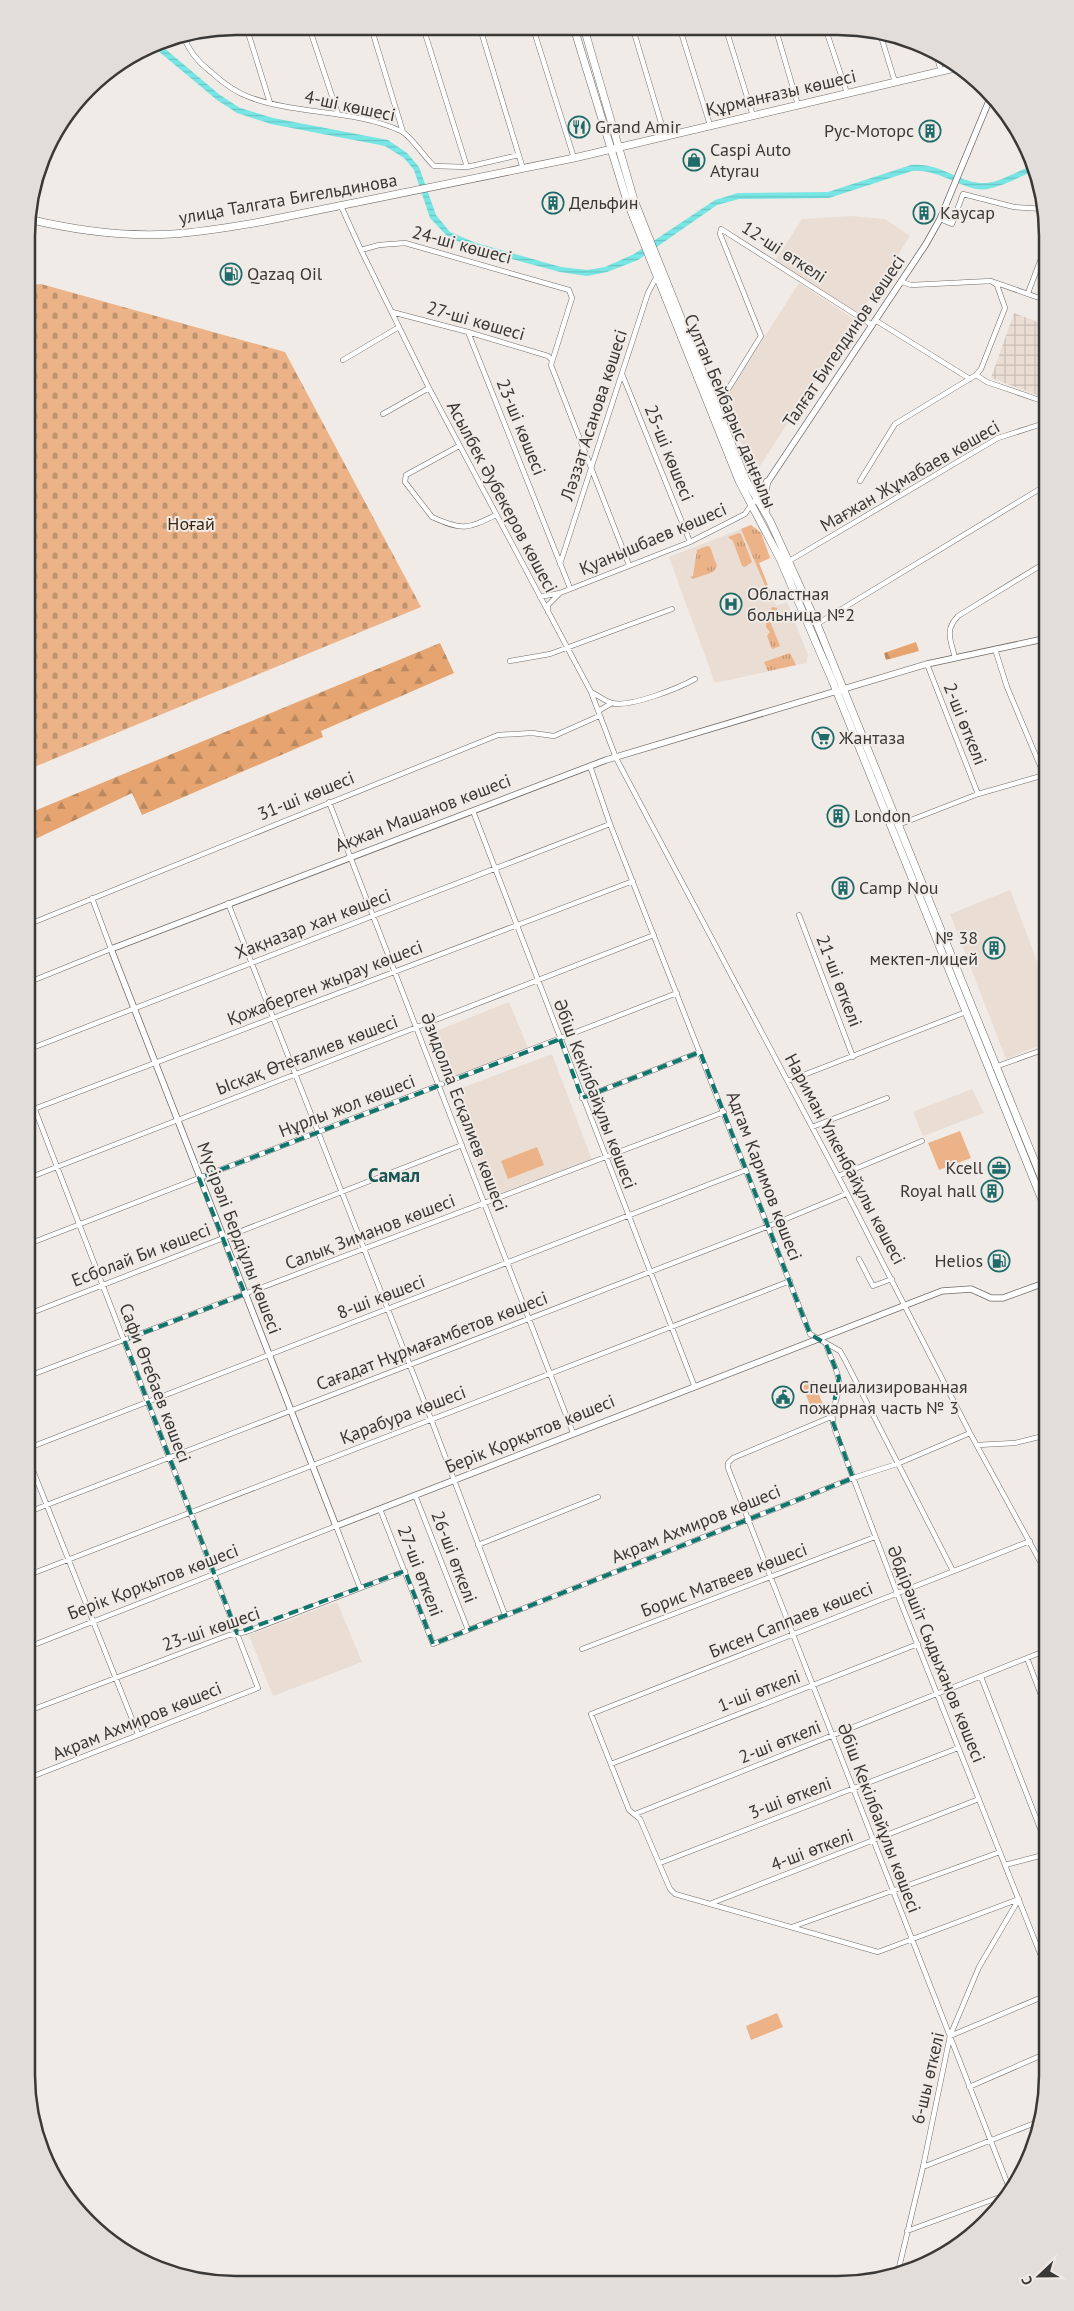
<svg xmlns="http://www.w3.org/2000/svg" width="1074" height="2311" font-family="'PT Sans',sans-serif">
<defs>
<pattern id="industrial-grid" width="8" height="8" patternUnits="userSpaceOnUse" patternTransform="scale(1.25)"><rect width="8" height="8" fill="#e9ddd4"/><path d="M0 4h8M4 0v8" fill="none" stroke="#c9beb7"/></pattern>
<pattern id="grass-tufts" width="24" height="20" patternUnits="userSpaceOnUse" patternTransform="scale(1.25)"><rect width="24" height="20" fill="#ebb387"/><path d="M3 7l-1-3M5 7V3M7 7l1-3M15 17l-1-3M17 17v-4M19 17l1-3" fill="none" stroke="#c0936f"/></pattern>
<pattern id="forest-firs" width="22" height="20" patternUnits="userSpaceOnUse" patternTransform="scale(1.25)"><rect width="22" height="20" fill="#e5a470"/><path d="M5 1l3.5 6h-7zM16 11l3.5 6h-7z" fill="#bb875d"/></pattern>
<pattern id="cemetery-stones" width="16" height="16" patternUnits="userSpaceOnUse" patternTransform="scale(1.25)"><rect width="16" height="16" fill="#ebb387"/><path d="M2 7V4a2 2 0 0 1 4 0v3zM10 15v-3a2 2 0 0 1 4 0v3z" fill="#c0936f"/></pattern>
<pattern id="water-rules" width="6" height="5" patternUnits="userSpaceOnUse" patternTransform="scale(1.25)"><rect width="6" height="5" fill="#77e6e4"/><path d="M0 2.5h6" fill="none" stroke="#68c6c4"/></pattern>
</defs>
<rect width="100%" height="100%" fill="#f0ebe6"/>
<path fill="#e9ddd4" d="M850 216 885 219 910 236 860 314 775 261 802 219Z
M799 283 855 320 754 475 724 400Z
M751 525 761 533 770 558 759 563 776 606 787 602 808 655 806 663 715 683 669 557Z
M1010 890 1048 989V1042L1006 1059 950 914Z
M509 1002 528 1048 447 1080 429 1034Z
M552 1054 592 1160 491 1198 451 1092Z
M972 1089 984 1113 923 1136 913 1112Z
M337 1602 362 1662 273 1696 249 1635Z"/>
<path fill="url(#industrial-grid)" d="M1014 313 1048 326V399L991 378Z"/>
<path fill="url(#grass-tufts)" d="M751 525 761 533 770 558 759 563 773 598 770 597 741 529Z
M739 533 741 534 752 562 745 567 742 566 733 541 728 537Z
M707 546 710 547 717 566 713 572 693 579 690 577 693 576 697 550Z
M773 607 777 608 778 614 769 619 780 646 772 649 767 636 770 632 766 627V618L773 615 771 608Z
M790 653 796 665 768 671 764 662Z"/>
<path fill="url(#forest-firs)" d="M916 642 919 651 886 660 884 653Z
M440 643 454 673 321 731 323 737 142 815 132 793 27 843V814Z"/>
<path fill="url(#cemetery-stones)" d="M41 284 285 352 421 607 27 770V285Z"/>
<path fill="#ebb387" d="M960 1131 971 1158 939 1170 928 1143Z
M537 1147 544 1165 508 1179 501 1161Z
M814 1381 823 1405 812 1409 802 1386Z
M777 2013 783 2027 751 2040 746 2026Z"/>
<path fill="url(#water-rules)" d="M157 42 220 95 240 108 273 118 388 140 407 153 419 167 436 215 450 232 476 243 561 267 587 270 605 267 634 254 715 200 738 193 828 192 911 165C941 162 962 185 986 183 1001 182 1019 170 1034 165L1036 170C1021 176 1004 186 988 189 965 193 940 168 912 171L829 198 739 199 717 205 638 260 607 272 587 276 560 272 474 249 447 236 430 218 414 170 404 158 385 146 271 124 237 113 217 100 151 45Z"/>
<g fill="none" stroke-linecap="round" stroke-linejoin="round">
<g stroke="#706b68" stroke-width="5.5">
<path id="minor" d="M246 26 270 103
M309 27 338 114
M371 27 403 132
M423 27 467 167
M480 28 523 169
M533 28 574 158
M633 29 665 136
M680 29 710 125
M726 29 753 116
M776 30 798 105
M826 30 847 93
M879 30 895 82
M184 37C189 52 198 62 211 72 222 82 235 92 249 97 297 115 353 109 401 131 411 136 425 158 434 166L467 167 519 155
M935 51 941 71
M341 206 361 250 379 245 405 243 569 290 572 298 551 365 629 565
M940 219 952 224 963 194 1014 207 1044 209
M361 250 429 388 591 692 616 758 838 1176 970 1433 1047 1574
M902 282 911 285 991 281 1048 301
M1028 293 1048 240
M392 312 468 332 548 356 552 360
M875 320 970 379
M468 332 570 588
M343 360 399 327
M622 374 690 542
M976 375 987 382 1048 403
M715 404 722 399 761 336 720 234 721 229 872 325
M383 414 429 388
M459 446 406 475 405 482 432 517C463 531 467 529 496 515
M860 481 895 424 976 375 981 369 1005 308 997 285 991 281
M789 561 998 438 1048 422
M560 564 648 293 657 276
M540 597 560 593 690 542 745 514 751 505
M548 612V605L559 594
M817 624 1048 484
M995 649 1007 687 1044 775
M955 658C951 640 944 631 958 616L1048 561
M510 661 550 654 672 609
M927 664 978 794
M591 692C597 695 605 701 612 703 629 708 679 688 695 679
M598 711 612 703
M590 766 610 824 810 1334 840 1351 845 1360 953 1571
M329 802 573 1433
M473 811 694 1385
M898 825 978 794 1048 774
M228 903 431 1419 505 1615
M799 915 853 1057
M27 925 498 735 532 733 554 736 599 716
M27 983 111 949 92 898
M27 1050 610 824
M995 1067 1048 1048
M788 1081 966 1012
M582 1098 700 1052
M26 1112 633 881
M812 1127 887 1098
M838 1176 922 1141
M26 1179 654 935
M26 1245 677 993
M859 1259 873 1286 892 1279
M26 1315 462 1145
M826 1344C829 1357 839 1370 839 1383 840 1403 827 1405 835 1430L897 1593 1047 1971
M26 1377 724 1112
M831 1417 733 1458 728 1463V1468L1010 2190
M977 1445 1015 1443 1047 1435
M26 1449 746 1170
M26 1453 138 1734
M415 1495 468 1630
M380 1509 433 1644 853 1478 897 1464 970 1433
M26 1513 769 1226 846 1194
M478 1545 598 1497
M26 1576 790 1281
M26 1648 336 1526 360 1588
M582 1649 875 1537
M1027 1658 1047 1711
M981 1677 1047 1846
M26 1712 229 1635 246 1632 405 1571
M611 1764 918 1644
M26 1779 258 1688 27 1089
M635 1814 1047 1650
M660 1863 958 1748
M1005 1865 1047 1854
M1019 1899 878 1952 675 1894 670 1889 640 1819 629 1810 591 1714 1030 1541
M712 1903 979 1799
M792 1927 1000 1852
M950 2036 1047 1995
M969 2087 1047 2053
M923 2167 1040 2121
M907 2231 1008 2194
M897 2276 923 2167 950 2036 979 1967 1019 1899"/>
</g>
<g stroke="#706b68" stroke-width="7">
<path id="tertiary" d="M755 501 926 244 940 219 991 96
M1047 1282 1003 1298H991L971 1289 942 1291 336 1526 111 949 606 760 927 664 1048 638"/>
</g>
<g stroke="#706b68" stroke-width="8">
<path id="primary" d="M574 28 627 201 739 481 780 559 832 680 1048 1215
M584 28 634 200 649 238 746 480 770 521 817 624 1048 1194
M28 219C74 230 125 237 172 234 202 232 231 227 260 222L574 158 959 67
M766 509 763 499 767 482"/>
</g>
<use href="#minor" stroke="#fff" stroke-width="4.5"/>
<use href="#tertiary" stroke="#fff" stroke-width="5.5"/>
<use href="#primary" stroke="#fff" stroke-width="7"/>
</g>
<path fill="none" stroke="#0f766e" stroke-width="4" stroke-dasharray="10 6" stroke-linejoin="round" d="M560 1039 582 1098 700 1052 810 1334 826 1344 839 1378 831 1417 853 1478 433 1644 405 1571 237 1633 124 1340 245 1294 199 1178Z"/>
<defs>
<g id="restaurant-ring" transform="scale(1.125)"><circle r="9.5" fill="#f0ebe6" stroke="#1f6b6a" stroke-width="1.5"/><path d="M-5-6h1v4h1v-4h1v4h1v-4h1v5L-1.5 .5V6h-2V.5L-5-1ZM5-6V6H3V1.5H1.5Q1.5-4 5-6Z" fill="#1f6b6a"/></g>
<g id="building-ring" transform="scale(1.125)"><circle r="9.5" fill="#f0ebe6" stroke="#1f6b6a" stroke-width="1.5"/><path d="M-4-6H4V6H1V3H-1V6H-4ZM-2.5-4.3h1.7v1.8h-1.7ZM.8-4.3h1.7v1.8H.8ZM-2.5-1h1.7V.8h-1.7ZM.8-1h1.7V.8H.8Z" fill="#1f6b6a"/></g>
<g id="shop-ring" transform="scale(1.125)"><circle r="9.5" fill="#f0ebe6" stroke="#1f6b6a" stroke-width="1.5"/><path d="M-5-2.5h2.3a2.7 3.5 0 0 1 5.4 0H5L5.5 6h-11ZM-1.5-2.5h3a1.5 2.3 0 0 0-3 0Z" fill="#1f6b6a"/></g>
<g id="fuel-ring" transform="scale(1.125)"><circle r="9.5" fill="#f0ebe6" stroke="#1f6b6a" stroke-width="1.5"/><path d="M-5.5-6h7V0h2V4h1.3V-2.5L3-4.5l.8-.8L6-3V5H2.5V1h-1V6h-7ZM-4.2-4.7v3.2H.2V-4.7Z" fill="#1f6b6a"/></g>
<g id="hospital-ring" transform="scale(1.125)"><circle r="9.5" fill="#f0ebe6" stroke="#1f6b6a" stroke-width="1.5"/><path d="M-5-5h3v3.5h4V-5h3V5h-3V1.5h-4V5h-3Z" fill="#1f6b6a"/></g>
<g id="supermarket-ring" transform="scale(1.125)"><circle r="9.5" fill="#f0ebe6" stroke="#1f6b6a" stroke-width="1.5"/><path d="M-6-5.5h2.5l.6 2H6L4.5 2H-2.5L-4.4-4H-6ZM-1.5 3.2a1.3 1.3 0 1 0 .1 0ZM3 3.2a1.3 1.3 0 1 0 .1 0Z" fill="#1f6b6a"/></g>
<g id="office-ring" transform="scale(1.125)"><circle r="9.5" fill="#f0ebe6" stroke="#1f6b6a" stroke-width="1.5"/><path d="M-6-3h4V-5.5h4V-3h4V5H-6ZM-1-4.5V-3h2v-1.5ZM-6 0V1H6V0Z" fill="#1f6b6a"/></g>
<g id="civic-ring" transform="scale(1.125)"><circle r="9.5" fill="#f0ebe6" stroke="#1f6b6a" stroke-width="1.5"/><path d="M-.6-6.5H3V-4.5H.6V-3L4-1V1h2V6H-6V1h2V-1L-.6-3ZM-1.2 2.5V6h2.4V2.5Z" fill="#1f6b6a"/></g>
</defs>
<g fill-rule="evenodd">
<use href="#restaurant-ring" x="579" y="127"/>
<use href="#building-ring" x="930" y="131"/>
<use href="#shop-ring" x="694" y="160"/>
<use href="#building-ring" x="553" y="203"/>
<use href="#building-ring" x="924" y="213"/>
<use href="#fuel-ring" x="231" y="274"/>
<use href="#hospital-ring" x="731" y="604"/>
<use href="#supermarket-ring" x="823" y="738"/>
<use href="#building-ring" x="838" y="816"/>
<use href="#building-ring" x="843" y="888"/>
<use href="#building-ring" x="994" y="948"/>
<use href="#office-ring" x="999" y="1168"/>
<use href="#building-ring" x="992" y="1191"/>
<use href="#fuel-ring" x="999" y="1261"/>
<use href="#civic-ring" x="783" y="1397"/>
</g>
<g text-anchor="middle" stroke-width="4" stroke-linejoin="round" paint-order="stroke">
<g font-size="18" fill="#3b3937" stroke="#f0ebe6">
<text transform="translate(781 93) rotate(-13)" y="6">Құрманғазы көшесі</text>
<text transform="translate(350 106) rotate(12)" y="6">4-ші көшесі</text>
<text transform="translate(288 199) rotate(-10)" y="6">улица Талгата Бигельдинова</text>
<text transform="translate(462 245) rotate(15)" y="6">24-ші көшесі</text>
<text transform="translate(784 252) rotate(33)" y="6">12-ші өткелі</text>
<text transform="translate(476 321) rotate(16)" y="6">27-ші көшесі</text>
<text transform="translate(844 341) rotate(-56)" y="6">Талғат Бигелдинов көшесі</text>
<text transform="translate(730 411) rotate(67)" y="6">Сұлтан Бейбарыс даңғылы</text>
<text transform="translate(594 415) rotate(-72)" y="6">Ләззат Асанова көшесі</text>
<text transform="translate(521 427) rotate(68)" y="6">23-ші көшесі</text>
<text transform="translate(669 453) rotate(68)" y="6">25-ші көшесі</text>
<text transform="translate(910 476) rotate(-30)" y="6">Мағжан Жұмабаев көшесі</text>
<text transform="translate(502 497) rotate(62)" y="6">Асылбек Әубекеров көшесі</text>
<text transform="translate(653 539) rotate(-23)" y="6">Қуанышбаев көшесі</text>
<text transform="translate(965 724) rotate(68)" y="6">2-ші өткелі</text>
<text transform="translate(306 796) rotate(-22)" y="6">31-ші көшесі</text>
<text transform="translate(423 813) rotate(-21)" y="6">Ақжан Машанов көшесі</text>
<text transform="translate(313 924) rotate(-21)" y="6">Хақназар хан көшесі</text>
<text transform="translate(839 981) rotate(69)" y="6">21-ші өткелі</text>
<text transform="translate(325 983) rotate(-21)" y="6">Қожаберген жырау көшесі</text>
<text transform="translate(307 1055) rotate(-21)" y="6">Ысқақ Өтеғалиев көшесі</text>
<text transform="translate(595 1094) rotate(69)" y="6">Әбіш Кекілбайұлы көшесі</text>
<text transform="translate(347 1106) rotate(-21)" y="6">Нұрлы жол көшесі</text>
<text transform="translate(464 1112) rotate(69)" y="6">Әзидолла Есқалиев көшесі</text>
<text transform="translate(845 1159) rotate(62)" y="6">Нариман Үлкенбайұлы көшесі</text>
<text transform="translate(764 1176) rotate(69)" y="6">Адгам Каримов көшесі</text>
<text transform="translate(370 1232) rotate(-21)" y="6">Салық Зиманов көшесі</text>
<text transform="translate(239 1238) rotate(69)" y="6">Мүсірәлі Бердіұлы көшесі</text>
<text transform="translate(141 1255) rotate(-21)" y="6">Есболай Би көшесі</text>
<text transform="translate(381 1297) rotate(-21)" y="6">8-шi көшесi</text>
<text transform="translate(432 1341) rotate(-21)" y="6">Сағадат Нұрмағамбетов көшесі</text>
<text transform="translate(155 1383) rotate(69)" y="6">Сафи Өтебаев көшесі</text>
<text transform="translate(403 1415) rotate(-21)" y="6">Қарабура көшесі</text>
<text transform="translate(530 1434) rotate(-22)" y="6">Берік Қорқытов көшесі</text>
<text transform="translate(696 1524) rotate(-22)" y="6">Акрам Ахмиров көшесі</text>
<text transform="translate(454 1557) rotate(69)" y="6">26-ші өткелі</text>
<text transform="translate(420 1571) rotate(69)" y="6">27-ші өткелі</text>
<text transform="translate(724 1580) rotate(-21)" y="6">Борис Матвеев көшесі</text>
<text transform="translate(153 1582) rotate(-21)" y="6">Берік Қорқытов көшесі</text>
<text transform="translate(791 1620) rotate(-22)" y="6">Бисен Саппаев көшесі</text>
<text transform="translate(211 1629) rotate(-19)" y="6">23-шi көшесi</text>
<text transform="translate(936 1654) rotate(68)" y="6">Әбдірәшіт Сыдыханов көшесі</text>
<text transform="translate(759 1691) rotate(-21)" y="6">1-ші өткелі</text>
<text transform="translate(137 1721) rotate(-22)" y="6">Акрам Ахмиров көшесі</text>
<text transform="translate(780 1742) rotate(-22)" y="6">2-ші өткелі</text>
<text transform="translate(790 1798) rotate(-21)" y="6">3-ші өткелі</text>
<text transform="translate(879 1818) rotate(69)" y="6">Әбіш Кекілбайұлы көшесі</text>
<text transform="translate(812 1850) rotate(-21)" y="6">4-ші өткелі</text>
<text transform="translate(928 2078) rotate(-77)" y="6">6-шы өткелі</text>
</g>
<g font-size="18" fill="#3b3937" stroke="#f0ebe6" text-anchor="start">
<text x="595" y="133">Grand Amir</text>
<text x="914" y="137" text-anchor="end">Рус-Моторс</text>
<text x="710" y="156">Caspi Auto<tspan x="710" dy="21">Atyrau</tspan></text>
<text x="569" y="209">Дельфин</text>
<text x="940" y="219">Каусар</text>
<text x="247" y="280">Qazaq Oil</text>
<text x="747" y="600">Областная<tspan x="747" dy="21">больница №2</tspan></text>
<text x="839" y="744">Жантаза</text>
<text x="854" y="822">London</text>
<text x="859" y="894">Camp Nou</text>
<text x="978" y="944" text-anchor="end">№ 38<tspan x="978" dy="21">мектеп-лицей</tspan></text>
<text x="983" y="1174" text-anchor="end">Kcell</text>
<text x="976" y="1197" text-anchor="end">Royal hall</text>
<text x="983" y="1267" text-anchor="end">Helios</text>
<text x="799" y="1393">Специализированная<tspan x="799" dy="21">пожарная часть № 3</tspan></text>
</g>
<g font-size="18" fill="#3e240d" stroke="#f0ebe6">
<text x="191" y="530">Ноғай</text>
</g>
<g font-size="19" font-weight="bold" fill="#195554" stroke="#f0ebe6">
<text x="394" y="1182">Самал</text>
</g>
</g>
<path d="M0 0H1074V2311H0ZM236 35H838A201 201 0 0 1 1039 236V2075A201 201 0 0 1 838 2276H236A201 201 0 0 1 35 2075V236A201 201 0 0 1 236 35Z" fill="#e2ddd8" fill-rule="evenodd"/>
<path fill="none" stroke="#3b3937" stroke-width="2.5" d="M236 35H838A201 201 0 0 1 1039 236V2075A201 201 0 0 1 838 2276H236A201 201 0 0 1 35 2075V236A201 201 0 0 1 236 35Z"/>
<g transform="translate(1039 2276) rotate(248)" stroke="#f0ebe6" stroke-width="4" paint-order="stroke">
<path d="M0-4L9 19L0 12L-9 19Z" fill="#3b3937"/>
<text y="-8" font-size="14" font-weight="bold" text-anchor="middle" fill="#3b3937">С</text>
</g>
</svg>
